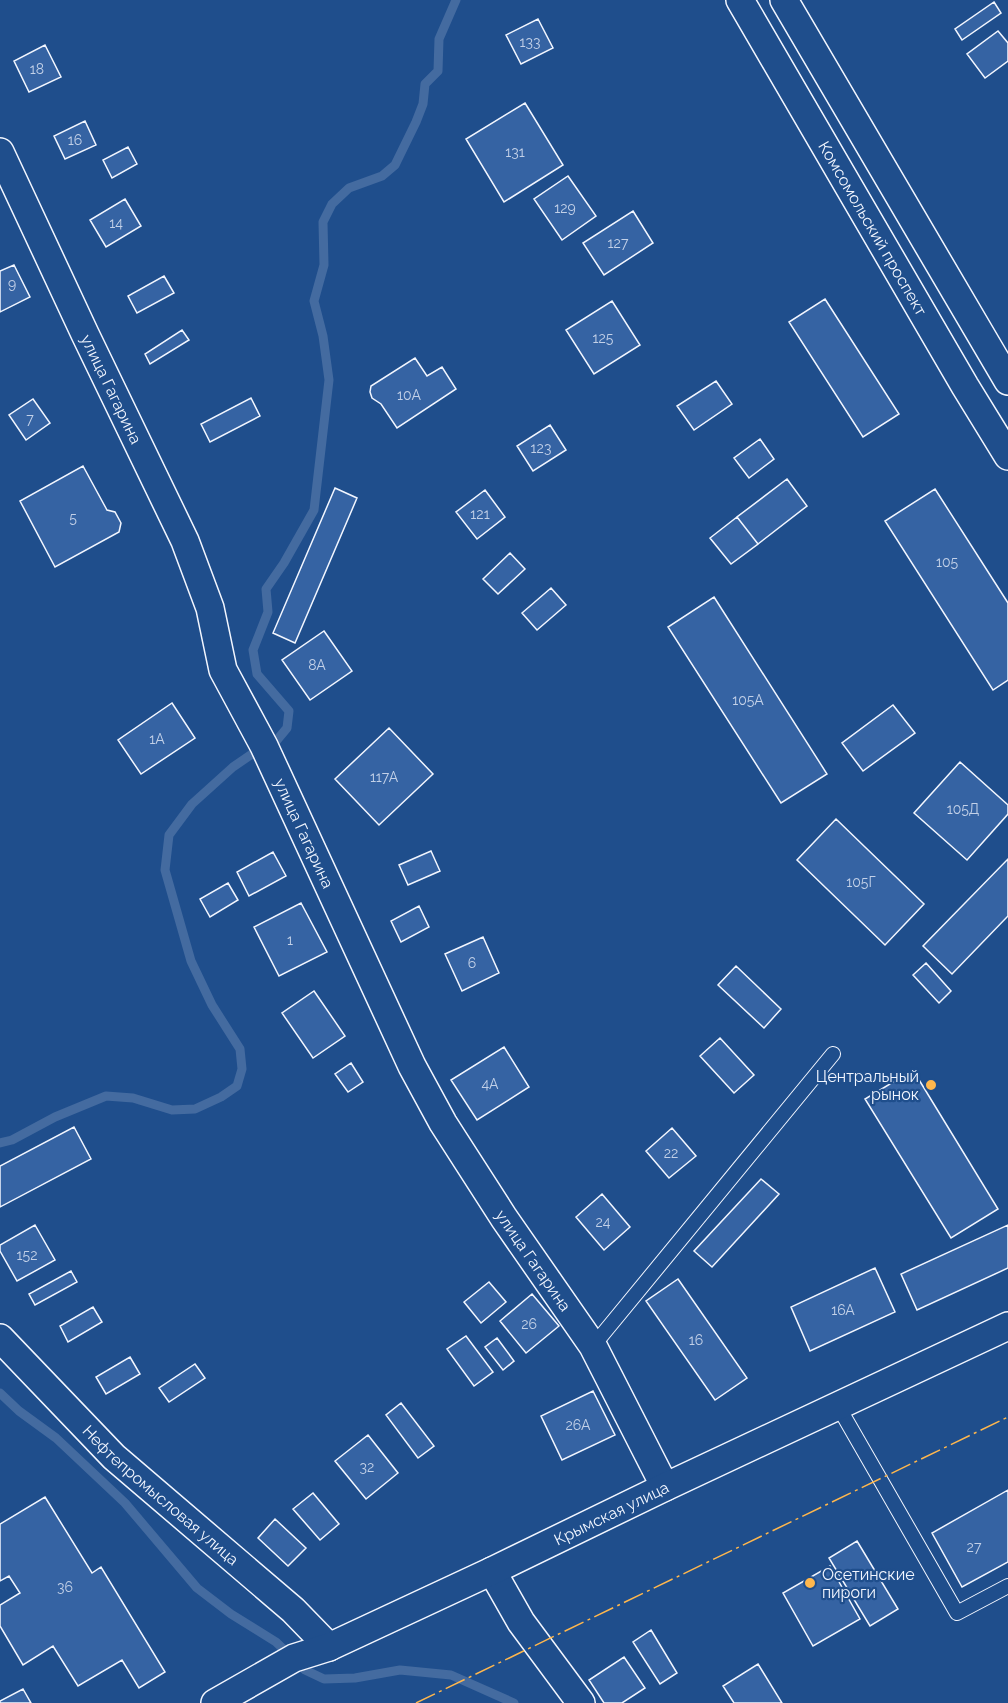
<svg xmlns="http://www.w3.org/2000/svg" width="1008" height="1703" font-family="Raleway,sans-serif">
<rect width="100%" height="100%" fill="#1f4e8c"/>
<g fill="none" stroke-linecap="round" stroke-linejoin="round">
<path stroke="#446ba0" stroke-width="9" d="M0 1143 12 1140 55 1117 106 1096 133 1098 172 1110 195 1109 221 1097 237 1086 242 1069 240 1049 212 1005 191 961 165 870 169 835 192 804 233 767 252 754 277 740 287 728 289 711 257 674 253 650 268 612 266 589 284 563 314 510 329 380 323 336 314 301 324 265 323 222 332 204 349 188 382 176 395 165 416 122 423 104 425 84 438 71 439 39 456 0
M0 1393 19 1411 56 1438 125 1503 197 1588 231 1614 276 1642 305 1670 324 1679 355 1678 400 1670 451 1675 514 1703"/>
</g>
<path fill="#3563a3" stroke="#f2f6ff" stroke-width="1.5" d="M994 2 1001 13 962 40 955 29Z
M538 19 553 48 521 64 506 35Z
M998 31 1008 43V61L985 78 967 54Z
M45 45 61 77 29 92 14 61Z
M525 103 563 165 504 202 466 139Z
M85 121 96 145 65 159 54 136Z
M128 147 137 164 112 178 103 160Z
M568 176 596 216 562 240 534 199Z
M125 199 141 226 106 247 90 220Z
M633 211 653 243 604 275 583 243Z
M14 265 30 297 0 312V271Z
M164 276 174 293 137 313 128 296Z
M825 299 899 414 863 437 789 322Z
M612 301 640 345 594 374 566 330Z
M182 330 189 340 150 364 145 354Z
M415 358 427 376 442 367 456 389 397 428 381 404 372 398 370 392 371 386Z
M716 381 732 404 694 430 677 406Z
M251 398 260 416 210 442 201 424Z
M33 399 50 423 26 440 9 415Z
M550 425 566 450 533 471 517 446Z
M760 439 774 459 749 478 734 458Z
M83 466 107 510 115 512 121 523 119 532 55 567 20 501Z
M787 479 807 506 758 544 737 517Z
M335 488 357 498 295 643 273 633Z
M935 489 1008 603V680L993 690 885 521Z
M485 490 505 517 477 539 456 512Z
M737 517 758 544 731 564 710 538Z
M510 553 525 569 498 594 483 579Z
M551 588 566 605 537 630 522 613Z
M714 597 827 774 781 803 668 627Z
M324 631 352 671 310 700 282 660Z
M172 703 195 738 141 774 118 740Z
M893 705 915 733 863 771 842 743Z
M389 728 433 774 379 825 335 779Z
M960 762 1008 805V814L967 860 914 813Z
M836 819 924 904 885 945 797 860Z
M431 851 440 871 408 885 399 865Z
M273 852 286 876 249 896 237 872Z
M1008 859V916L952 974 923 946Z
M228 883 238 900 210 917 200 899Z
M301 903 327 952 279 976 254 927Z
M419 906 429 927 401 942 391 921Z
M483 937 499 973 462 991 445 954Z
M926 963 951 991 939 1003 913 975Z
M736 966 781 1009 764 1028 718 985Z
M314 991 345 1036 313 1058 282 1013Z
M720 1038 754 1075 734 1093 700 1056Z
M504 1047 529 1087 477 1120 451 1080Z
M351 1063 363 1082 348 1092 335 1074Z
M913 1070 998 1209 951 1238 865 1099Z
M74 1127 91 1159 0 1207V1166Z
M672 1128 696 1156 669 1178 646 1151Z
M761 1179 779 1194 712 1267 694 1251Z
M602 1194 630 1227 604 1250 576 1217Z
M35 1225 55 1260 17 1281 0 1251V1245Z
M1008 1225V1268L917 1310 901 1274Z
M875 1268 895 1312 810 1351 791 1307Z
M71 1271 77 1282 35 1305 29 1294Z
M678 1279 747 1378 715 1400 646 1301Z
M489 1282 506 1302 481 1323 464 1302Z
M532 1294 559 1326 526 1353 500 1321Z
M93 1307 102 1322 68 1342 60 1326Z
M466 1336 493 1372 474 1386 447 1349Z
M497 1338 514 1361 503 1370 485 1347Z
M130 1357 140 1374 106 1394 96 1377Z
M195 1364 205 1378 169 1402 159 1388Z
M593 1391 615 1435 562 1460 541 1416Z
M401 1403 434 1446 418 1458 386 1415Z
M368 1435 398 1473 366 1499 335 1461Z
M1008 1490V1562L962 1587 932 1533Z
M313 1493 339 1524 320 1540 293 1509Z
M45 1497 92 1573 101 1567 165 1672 139 1688 122 1660 78 1686 53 1646 23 1665 0 1626V1605L20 1593 9 1576 0 1581V1524Z
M275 1519 306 1548 288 1566 258 1538Z
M857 1541 898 1609 870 1626 829 1558Z
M830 1566 860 1619 813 1646 783 1593Z
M651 1630 677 1673 660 1684 633 1642Z
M624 1657 645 1688 622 1703H604L589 1680Z
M758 1664 782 1703H734L723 1686Z
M23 1689 31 1703H0V1701Z"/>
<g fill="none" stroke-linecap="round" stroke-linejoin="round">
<g stroke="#f2f6ff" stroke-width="16">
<path id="lane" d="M593 1346 833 1054
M838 1406 957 1613 1008 1586"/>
</g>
<g stroke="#f2f6ff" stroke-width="30">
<g id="street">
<path id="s1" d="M740 0 965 386 1008 456"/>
<path d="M784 0 1008 381"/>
<path id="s2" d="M0 152 85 334 185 541 210 608 223 670 264 746 412 1066 443 1123 504 1218 593 1346 665 1487"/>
<path id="s3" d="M0 1338 114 1457 293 1610 329 1647"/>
<path d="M492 1571 521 1622 581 1703"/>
<path id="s4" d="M215 1703 294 1658 329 1647 492 1571 665 1487 1008 1326"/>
</g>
</g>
<use href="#lane" stroke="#1f4e8c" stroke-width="14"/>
<use href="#street" stroke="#1f4e8c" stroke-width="27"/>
<path stroke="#ffb74d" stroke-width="1.5" stroke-dasharray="21 4.5 3 4.5" stroke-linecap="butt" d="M416 1703 1008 1417"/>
</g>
<g fill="#ffb74d" stroke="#1f4e8c" stroke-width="2">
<circle cx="931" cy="1085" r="6"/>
<circle cx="810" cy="1583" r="6"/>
</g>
<g text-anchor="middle" stroke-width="4.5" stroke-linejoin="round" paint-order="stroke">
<g font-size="14" fill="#c3d1e8">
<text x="530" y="47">133</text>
<text x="37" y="74">18</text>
<text x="75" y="145">16</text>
<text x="515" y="157">131</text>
<text x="565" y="213">129</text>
<text x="116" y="228">14</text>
<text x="618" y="248">127</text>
<text x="12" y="289">9</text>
<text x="603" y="343">125</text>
<text x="409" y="400">10А</text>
<text x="30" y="424">7</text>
<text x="541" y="453">123</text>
<text x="480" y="519">121</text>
<text x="73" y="523">5</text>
<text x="947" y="567">105</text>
<text x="317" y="670">8А</text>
<text x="748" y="705">105А</text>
<text x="157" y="744">1А</text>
<text x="384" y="782">117А</text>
<text x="963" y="814">105Д</text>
<text x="861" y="887">105Г</text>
<text x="290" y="945">1</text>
<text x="472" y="968">6</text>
<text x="490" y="1089">4А</text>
<text x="671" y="1158">22</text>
<text x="603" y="1227">24</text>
<text x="27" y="1260">152</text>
<text x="843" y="1315">16А</text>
<text x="529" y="1329">26</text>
<text x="696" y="1345">16</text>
<text x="578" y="1430">26А</text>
<text x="367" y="1472">32</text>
<text x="974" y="1552">27</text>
<text x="65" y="1592">36</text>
</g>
<g font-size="16" fill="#f2f6ff" stroke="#1f4e8c">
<text dy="6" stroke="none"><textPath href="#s1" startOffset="264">Комсомольский проспект</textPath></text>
<text dy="6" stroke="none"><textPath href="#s2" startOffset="262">улица Гагарина</textPath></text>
<text dy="6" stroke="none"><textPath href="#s2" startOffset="748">улица Гагарина</textPath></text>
<text dy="6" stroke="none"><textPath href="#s2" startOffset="1234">улица Гагарина</textPath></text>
<text dy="6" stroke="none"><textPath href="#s3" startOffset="225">Нефтепромысловая улица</textPath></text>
<text dy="6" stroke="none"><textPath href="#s4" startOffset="440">Крымская улица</textPath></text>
</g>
<g font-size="16" fill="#f2f6ff" stroke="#1f4e8c" text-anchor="end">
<text x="919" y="1082">Центральный<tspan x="919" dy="18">рынок</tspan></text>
<text x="822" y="1580" text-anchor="start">Осетинские<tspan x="822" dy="18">пироги</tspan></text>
</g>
</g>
</svg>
